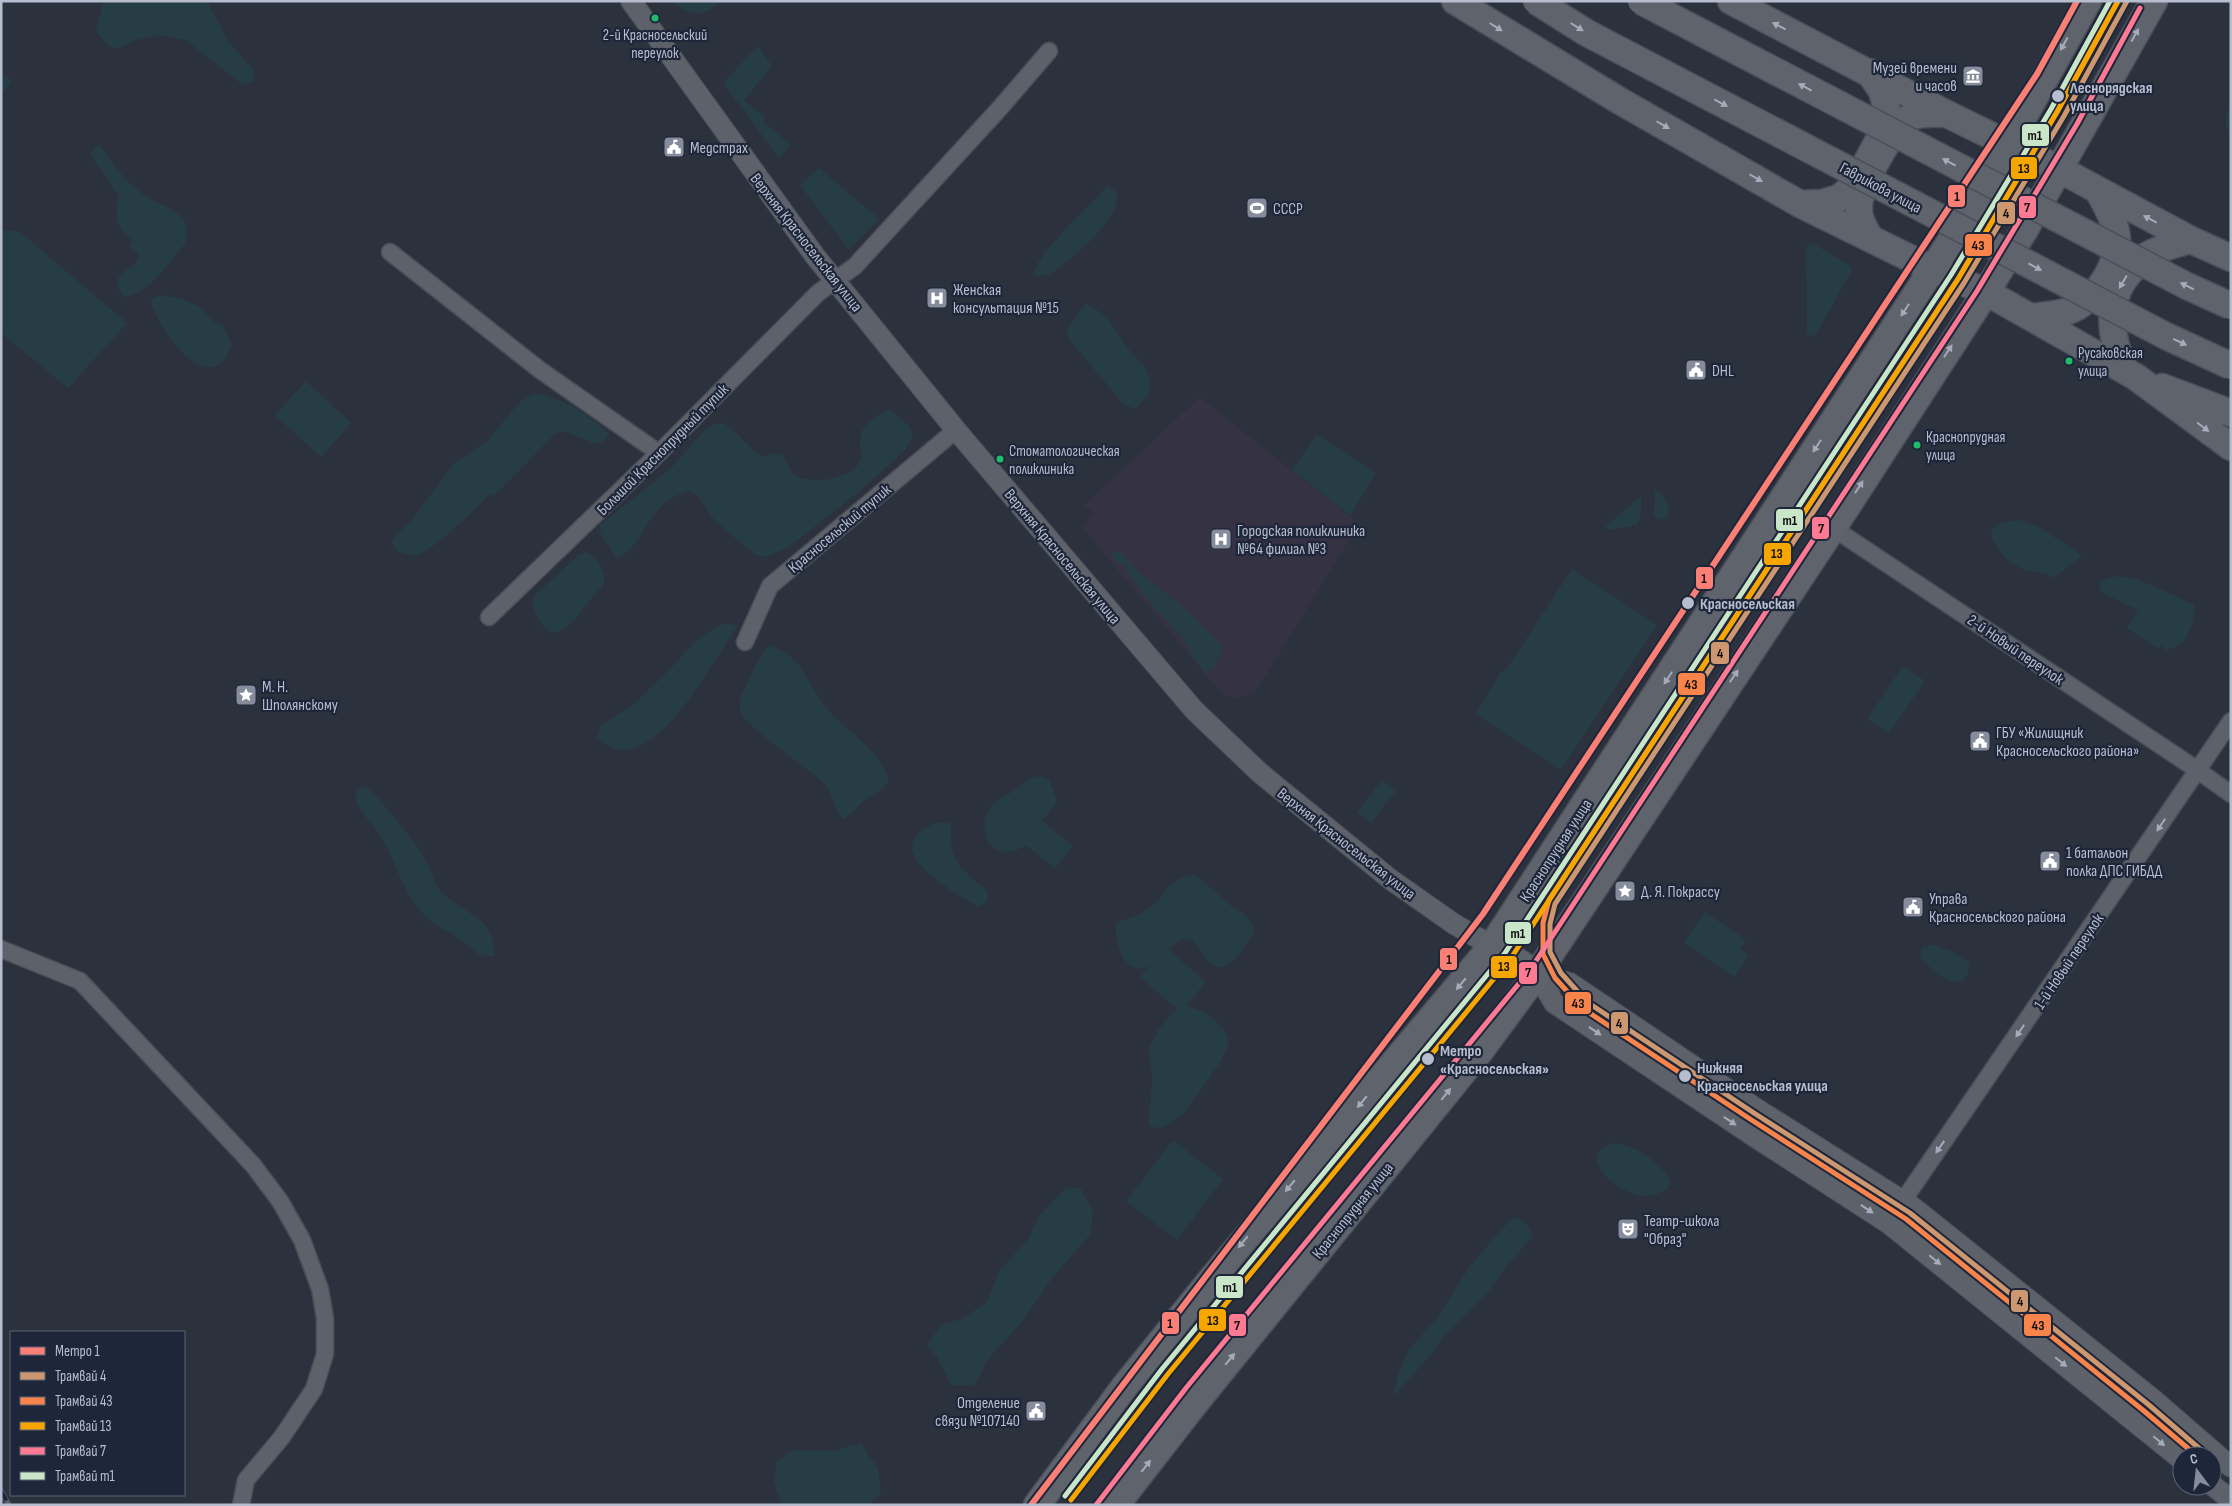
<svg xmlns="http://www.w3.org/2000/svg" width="2232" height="1506" font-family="'Sofia Sans Condensed',sans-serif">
<rect width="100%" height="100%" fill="#2c323d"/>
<path fill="#353243" d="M1200 397 1359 524 1255 693 1235 699 1221 693 1082 527 1093 513 1084 505Z"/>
<path fill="#273d45" d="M103 1H207L228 41 255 72 253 82 243 85 186 40 157 35 138 39 120 48 110 47 96 32Z
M671 1H720C704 19 689 16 671 1Z
M758 46 772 66 744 100 765 117 762 121 791 145 779 158 723 83Z
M1 73 12 81 1 94Z
M2231 106V133C2223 123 2225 116 2231 106Z
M98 144C106 151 109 159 116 168 125 179 135 189 147 197 158 204 175 208 183 219 189 228 186 235 185 244 168 263 149 294 124 297 107 276 128 272 139 259L138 254 129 246 133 242C116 223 114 222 119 196L90 154Z
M819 168 879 219 849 250 800 185Z
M1107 186 1114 188C1131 212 1071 259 1053 272 1049 275 1043 275 1038 276L1034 274C1038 250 1091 207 1107 186Z
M2 230 20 232 127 323 68 388 1 333Z
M1812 243 1852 267 1851 272 1816 334 1810 337 1807 333 1806 248 1808 244Z
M161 295 182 299 201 308 215 323 223 326 232 344C212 405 156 329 151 299Z
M1086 303 1106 316 1129 350 1144 366 1148 374 1150 384 1149 394 1136 409 1127 406 1120 400 1069 339 1067 329Z
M306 381 351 423 321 457 275 415Z
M537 393C570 402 584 411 609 434L603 442 593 443 565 431 555 434 494 496 490 493C480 505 431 553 416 555 410 556 403 553 397 551L392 542 397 534 412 520 454 463 486 442 519 403 527 397Z
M890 409 908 425 913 434 910 443 904 451 860 491 790 546 771 555 761 557 753 553 715 521 698 496 690 491C646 501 650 539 618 559L601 535 599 526 670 469 704 431 713 425 723 423C740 433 748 449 764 457L773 453 783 455C786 461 789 471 795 475 811 485 849 480 859 463 864 456 861 452 860 445 858 426 875 416 890 409Z
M1317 434 1376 473 1350 516 1292 470Z
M1655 489C1665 497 1672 504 1667 517L1662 520 1656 518 1654 515Z
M1641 496C1641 507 1643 516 1636 525L1608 530 1606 526Z
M2018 520 2037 526 2082 555 2054 578C2043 570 2031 574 2020 568 2007 561 1992 545 1991 531L1998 524Z
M1110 551 1120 552 1142 575 1180 604 1221 645 1223 649 1214 667 1205 672 1192 656 1183 638 1152 605 1129 575 1125 566 1115 560Z
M588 552C596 559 606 569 604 581 602 588 595 594 590 600 578 614 571 631 550 633 539 621 531 613 534 596L573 560 580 554Z
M1572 569 1657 625 1561 770 1476 714 1501 672 1506 670Z
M2117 576 2137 579 2195 605C2193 626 2188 647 2165 650L2161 644 2158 649 2127 628 2138 610 2101 592 2098 582Z
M721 624 739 625C713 656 651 791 597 737L600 727 607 721 632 706 668 671 696 641Z
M770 645C809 660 807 689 831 713 851 734 880 751 889 780 883 791 874 793 865 800 857 806 853 814 844 819 830 807 836 796 824 784 808 766 742 727 740 709 738 700 745 688 749 680 754 668 760 653 770 645Z
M1903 666 1925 681 1889 733 1867 719Z
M1041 776 1050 781 1057 802 1042 821 1073 846 1055 868 1026 845C995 865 974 836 990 808 995 799 1006 796 1015 790 1025 783 1028 777 1041 776Z
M1382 780 1396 791 1371 823 1357 812Z
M366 786C387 807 407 831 424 857 431 868 433 882 441 891 461 914 497 916 494 956 477 958 471 947 458 938 450 932 440 928 432 922 406 902 398 867 383 840 375 826 362 815 355 800L357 790Z
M935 823H950C952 830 951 836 951 843 953 866 972 877 987 891V901L979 907C952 891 874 850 935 823Z
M1196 875 1235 909 1244 914 1251 922 1254 931C1247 943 1228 980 1209 962 1203 955 1199 947 1192 940L1183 939 1168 949 1206 982 1186 1006 1206 1013 1222 1027 1227 1036 1228 1046 1219 1064 1184 1113 1168 1125 1159 1128 1149 1126C1148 1109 1153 1092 1152 1074 1151 1066 1148 1055 1150 1047 1153 1036 1168 1015 1177 1009L1140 977 1150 964C1147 966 1145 968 1143 968 1123 973 1114 938 1116 924 1126 918 1136 917 1145 911 1168 897 1163 879 1196 875Z
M1705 912 1746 940 1740 949 1749 955 1734 977 1684 942Z
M1932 945 1951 951 1969 962 1968 974 1962 981C1944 984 1933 969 1920 958L1922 948Z
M1173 1140 1223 1179 1177 1240 1126 1201Z
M1613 1143C1636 1145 1660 1161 1671 1182L1667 1190C1661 1192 1653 1196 1647 1196 1624 1198 1570 1156 1613 1143Z
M1067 1187 1081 1189 1093 1212 1090 1235 1052 1278 1022 1322 989 1358 974 1386 951 1385 937 1357 927 1345 942 1324 962 1319 987 1302 999 1271 1028 1240 1039 1216Z
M1518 1217 1526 1224 1533 1236 1506 1267 1488 1292 1445 1335 1433 1352 1393 1397 1397 1378 1409 1349 1436 1320 1470 1266 1509 1221Z
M861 1443 878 1469 881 1493 869 1505H782L774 1482 777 1461 793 1450 833 1451Z"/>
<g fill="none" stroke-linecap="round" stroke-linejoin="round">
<g stroke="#494d55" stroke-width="19">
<path id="minor" d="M390 252 540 370 659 453
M1833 528 2187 763 2231 794
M489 617 659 453 818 293 855 266 1000 108 1049 51
M745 642 770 586 956 430
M1 949 80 981 253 1165 280 1201 302 1240 320 1289 325 1318V1354L314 1389 282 1437 246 1480 241 1505
M1903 1201 2231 721"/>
</g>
<g stroke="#494d55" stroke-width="22">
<path id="tertiary" d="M631 1 815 256 956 430 1194 710 1260 773 1390 879 1454 924 1492 946
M1537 974 1570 983 1757 1109 1914 1208 2154 1400 2231 1467
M1537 974 1554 1003 1758 1139 1888 1223 2182 1460
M2212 1485 2231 1500"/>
</g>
<g stroke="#4a4f5a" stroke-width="29">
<path id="primary" d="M1455 1 1620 101 1800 204 1932 269 1986 292 2078 344 2136 377 2231 447
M1731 1 1947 114 2059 169 2191 240 2231 258
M1800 204 1822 203 1839 198 1854 186 1886 126 1887 110 1882 91 1869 72
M1870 238C1864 228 1858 218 1859 206 1859 188 1893 126 1909 118 1920 112 1934 114 1947 114
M2031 317C2046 315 2063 315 2077 307 2099 294 2118 266 2117 239 2116 222 2107 207 2099 192
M2126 371C2109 338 2104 296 2134 268 2138 263 2142 258 2148 255 2162 247 2176 244 2191 240
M2162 387 2231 413
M1492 946 1537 974
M1037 1505 1125 1386 1214 1276 1492 946 1978 199 2088 1
M1116 1505 1192 1407 1481 1050 1537 974 1833 528 1986 292 2024 231 2154 1"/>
</g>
<use href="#minor" stroke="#5d616a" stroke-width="16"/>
<use href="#tertiary" stroke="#5d616a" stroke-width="20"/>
<use href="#primary" stroke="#5f636c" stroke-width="26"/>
<g stroke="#5b6068" stroke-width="5.5">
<path id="rail" d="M1 1491 9 1505"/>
</g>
<use href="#rail" stroke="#1e263a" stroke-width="4" stroke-dasharray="11" stroke-linecap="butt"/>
<g stroke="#4a4f5a" stroke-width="29" stroke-linecap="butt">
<path id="primary-bridge" d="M1536 1 1587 33 2166 336 2231 366
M1641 1 2187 286 2231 306"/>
</g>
<use href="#primary-bridge" stroke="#5f636c" stroke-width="26"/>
<g stroke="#1e263a" stroke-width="9">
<path id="tram-1" d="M2127 1 2064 116 1964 283 1555 904 1550 924V952L1561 973 1587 1002 1754 1113 1910 1213 2149 1405 2208 1456"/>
</g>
<g stroke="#1e263a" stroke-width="9">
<path id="tram-2" d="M2118 1 2057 112 1958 279 1549 900 1543 923V954L1555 978 1582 1008 1750 1119 1906 1219 2144 1411 2197 1456"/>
</g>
<g stroke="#1e263a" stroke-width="9">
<path id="tram-3" d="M1071 1500 1168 1374 1511 958 1958 279 2057 112 2118 1"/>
</g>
<g stroke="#1e263a" stroke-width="9">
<path id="tram-4" d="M1096 1505 1186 1388 1530 970 1977 291 2077 124 2140 8"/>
</g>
<g stroke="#1e263a" stroke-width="9">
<path id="tram-5" d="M1065 1496 1162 1369 1505 953 1951 275 2051 109 2110 1"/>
</g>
<use href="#tram-1" stroke="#cd976f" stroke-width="5"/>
<use href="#tram-2" stroke="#f8844c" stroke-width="5"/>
<use href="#tram-3" stroke="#f7a600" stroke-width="5"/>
<use href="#tram-4" stroke="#fe7a93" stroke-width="5"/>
<use href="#tram-5" stroke="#c9e6c8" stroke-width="5"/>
<g stroke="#1e263a" stroke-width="10">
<path id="metro-1" d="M1031 1505 1483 914 2037 74 2077 1"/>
</g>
<use href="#metro-1" stroke="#fc7f75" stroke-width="6"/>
</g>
<defs><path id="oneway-solid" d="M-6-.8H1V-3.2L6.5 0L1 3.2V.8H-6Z" transform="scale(1.25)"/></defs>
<g fill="#a5abba">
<use href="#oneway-solid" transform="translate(1779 26) rotate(-153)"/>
<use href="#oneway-solid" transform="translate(1496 27) rotate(32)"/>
<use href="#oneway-solid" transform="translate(1577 27) rotate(32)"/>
<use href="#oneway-solid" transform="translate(2135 35) rotate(-61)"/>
<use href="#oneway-solid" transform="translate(2064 44) rotate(119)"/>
<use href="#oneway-solid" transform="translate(1805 87) rotate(-152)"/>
<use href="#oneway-solid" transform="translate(1721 103) rotate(28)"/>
<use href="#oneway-solid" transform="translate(1663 125) rotate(30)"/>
<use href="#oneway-solid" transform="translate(1949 162) rotate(-152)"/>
<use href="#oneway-solid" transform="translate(1756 178) rotate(30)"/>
<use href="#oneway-solid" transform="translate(2150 219) rotate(-152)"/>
<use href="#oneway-solid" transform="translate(2035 267) rotate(28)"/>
<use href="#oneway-solid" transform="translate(2123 282) rotate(120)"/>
<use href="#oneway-solid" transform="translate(2187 286) rotate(-154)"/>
<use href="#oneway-solid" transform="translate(1905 310) rotate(123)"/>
<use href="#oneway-solid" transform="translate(2180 342) rotate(25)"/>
<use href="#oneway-solid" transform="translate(1948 351) rotate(-57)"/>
<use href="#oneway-solid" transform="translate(2203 427) rotate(37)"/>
<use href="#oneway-solid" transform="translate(1817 446) rotate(123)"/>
<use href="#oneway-solid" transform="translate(1859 487) rotate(-57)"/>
<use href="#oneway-solid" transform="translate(1734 676) rotate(-56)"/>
<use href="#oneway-solid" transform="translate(1668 678) rotate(123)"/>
<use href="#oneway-solid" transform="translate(1461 984) rotate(130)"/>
<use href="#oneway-solid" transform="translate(1446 1094) rotate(-51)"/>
<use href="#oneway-solid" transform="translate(1362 1102) rotate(130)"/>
<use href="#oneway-solid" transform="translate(1290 1186) rotate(130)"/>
<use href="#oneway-solid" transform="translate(1243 1242) rotate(130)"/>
<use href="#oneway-solid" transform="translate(1230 1359) rotate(-51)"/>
<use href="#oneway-solid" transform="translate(1146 1466) rotate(-52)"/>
</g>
<g fill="#a4abba">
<use href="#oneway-solid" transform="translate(2161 825) rotate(124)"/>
<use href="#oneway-solid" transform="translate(1595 1031) rotate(34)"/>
<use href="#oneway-solid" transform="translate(2020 1031) rotate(124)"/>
<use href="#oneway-solid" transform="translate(1730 1121) rotate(34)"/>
<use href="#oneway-solid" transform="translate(1940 1147) rotate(125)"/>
<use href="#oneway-solid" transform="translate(1867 1209) rotate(33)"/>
<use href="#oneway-solid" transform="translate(1935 1260) rotate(39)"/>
<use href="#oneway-solid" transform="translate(2061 1362) rotate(39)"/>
<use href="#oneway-solid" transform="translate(2159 1441) rotate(40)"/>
</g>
<defs>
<g id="museum-square" transform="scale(1.125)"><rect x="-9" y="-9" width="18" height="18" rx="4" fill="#868c9b" stroke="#1e263a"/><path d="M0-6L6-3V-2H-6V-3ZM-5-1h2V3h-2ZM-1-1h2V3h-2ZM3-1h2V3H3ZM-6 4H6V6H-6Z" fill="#fff"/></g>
<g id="civic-square" transform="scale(1.125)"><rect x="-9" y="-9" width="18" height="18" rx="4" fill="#868c9b" stroke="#1e263a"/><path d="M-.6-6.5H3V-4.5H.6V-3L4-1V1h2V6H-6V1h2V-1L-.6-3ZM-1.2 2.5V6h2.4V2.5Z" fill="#fff"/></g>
<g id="stadium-square" transform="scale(1.125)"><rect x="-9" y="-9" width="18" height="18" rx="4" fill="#868c9b" stroke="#1e263a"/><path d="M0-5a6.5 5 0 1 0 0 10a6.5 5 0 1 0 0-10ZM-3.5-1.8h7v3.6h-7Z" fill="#fff"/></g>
<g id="hospital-square" transform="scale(1.125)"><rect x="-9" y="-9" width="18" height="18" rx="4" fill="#868c9b" stroke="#1e263a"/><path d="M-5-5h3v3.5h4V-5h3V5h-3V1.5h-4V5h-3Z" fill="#fff"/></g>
<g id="sight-square" transform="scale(1.125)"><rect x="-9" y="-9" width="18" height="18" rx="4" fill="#868c9b" stroke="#1e263a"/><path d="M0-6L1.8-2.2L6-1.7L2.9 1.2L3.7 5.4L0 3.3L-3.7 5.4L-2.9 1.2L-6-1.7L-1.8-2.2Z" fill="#fff"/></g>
<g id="theatre-square" transform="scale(1.125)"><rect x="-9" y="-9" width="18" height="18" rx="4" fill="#868c9b" stroke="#1e263a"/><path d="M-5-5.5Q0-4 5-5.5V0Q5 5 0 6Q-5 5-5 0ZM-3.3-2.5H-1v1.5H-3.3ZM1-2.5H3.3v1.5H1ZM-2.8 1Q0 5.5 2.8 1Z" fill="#fff"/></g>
</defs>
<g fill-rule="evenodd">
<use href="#museum-square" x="1973" y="76"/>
<use href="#civic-square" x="674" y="147"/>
<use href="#stadium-square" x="1257" y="208"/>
<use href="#hospital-square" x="937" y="298"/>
<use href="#civic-square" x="1696" y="370"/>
<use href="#hospital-square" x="1221" y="539"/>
<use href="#sight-square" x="246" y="695"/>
<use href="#civic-square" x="1980" y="741"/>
<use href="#civic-square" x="2050" y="861"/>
<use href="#sight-square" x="1625" y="891"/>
<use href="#civic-square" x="1913" y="907"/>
<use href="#theatre-square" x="1628" y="1229"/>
<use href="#civic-square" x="1036" y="1411"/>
</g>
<g fill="#20bc6c" stroke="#1e263a" stroke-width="2">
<circle cx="655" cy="18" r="4.5"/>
<circle cx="2069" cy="361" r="4.5"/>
<circle cx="1917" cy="445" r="4.5"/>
<circle cx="1000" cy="459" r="4.5"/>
</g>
<g fill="#b6bdce" stroke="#1e263a" stroke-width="2">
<circle cx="2058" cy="96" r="7"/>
<circle cx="1688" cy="603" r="7"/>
<circle cx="1428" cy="1059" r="7"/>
<circle cx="1685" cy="1076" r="7"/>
</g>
<g text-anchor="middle" stroke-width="4.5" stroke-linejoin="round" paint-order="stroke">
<g font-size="15" fill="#b6bdce" stroke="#1e263a" text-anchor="start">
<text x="655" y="40" text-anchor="middle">2-й Красносельский<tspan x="655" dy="18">переулок</tspan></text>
<text x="2078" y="358">Русаковская<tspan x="2078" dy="18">улица</tspan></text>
<text x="1926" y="442">Краснопрудная<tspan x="1926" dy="18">улица</tspan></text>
<text x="1009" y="456">Стоматологическая<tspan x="1009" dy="18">поликлиника</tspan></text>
</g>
<g font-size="16" fill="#b6bdce" stroke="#1e263a" text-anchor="start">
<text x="1957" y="73" text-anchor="end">Музей времени<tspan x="1957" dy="18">и часов</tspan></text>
<text x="690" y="153">Медстрах</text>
<text x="1273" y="214">СССР</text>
<text x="953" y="295">Женская<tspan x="953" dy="18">консультация №15</tspan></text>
<text x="1712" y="376">DHL</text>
<text x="1237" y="536">Городская поликлиника<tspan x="1237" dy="18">№64 филиал №3</tspan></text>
<text x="262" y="692">М. Н.<tspan x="262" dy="18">Шполянскому</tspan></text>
<text x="1996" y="738">ГБУ «Жилищник<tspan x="1996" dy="18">Красносельского района»</tspan></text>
<text x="2066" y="858">1 батальон<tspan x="2066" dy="18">полка ДПС ГИБДД</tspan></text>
<text x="1641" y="897">Д. Я. Покрассу</text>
<text x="1929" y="904">Управа<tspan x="1929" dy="18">Красносельского района</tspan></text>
<text x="1644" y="1226">Театр-школа<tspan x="1644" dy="18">"Образ"</tspan></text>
<text x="1020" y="1408" text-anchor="end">Отделение<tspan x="1020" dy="18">связи №107140</tspan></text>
</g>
<g font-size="16" font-weight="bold" fill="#b6bdce" stroke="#1e263a" text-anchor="start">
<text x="2070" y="93">Леснорядская<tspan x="2070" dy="18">улица</tspan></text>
<text x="1700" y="609">Красносельская</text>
<text x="1440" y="1056">Метро<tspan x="1440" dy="18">«Красносельская»</tspan></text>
<text x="1697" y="1073">Нижняя<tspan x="1697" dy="18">Красносельская улица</tspan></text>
</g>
<g font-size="16" fill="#b6bdce" stroke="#1e263a">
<text transform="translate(1881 187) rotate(28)" y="6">Гаврикова улица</text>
<text transform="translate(807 242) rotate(52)" y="6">Верхняя Красносельская улица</text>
<text transform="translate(662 449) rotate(-45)" y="6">Большой Краснопрудный тупик</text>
<text transform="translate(839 528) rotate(-40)" y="6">Красносельский тупик</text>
<text transform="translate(1063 556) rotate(50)" y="6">Верхняя Красносельская улица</text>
<text transform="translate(2016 649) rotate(34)" y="6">2-й Новый переулок</text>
<text transform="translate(1347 843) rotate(38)" y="6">Верхняя Красносельская улица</text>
<text transform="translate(1555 850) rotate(-57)" y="6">Краснопрудная улица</text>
<text transform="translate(2068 961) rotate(-56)" y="6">1-й Новый переулок</text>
<text transform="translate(1352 1210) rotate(-51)" y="6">Краснопрудная улица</text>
</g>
</g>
<g stroke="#1e263a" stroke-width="2">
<rect x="2021" y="123" width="29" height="24" rx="5" fill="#c9e6c8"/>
<rect x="2010" y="156" width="28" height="24" rx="5" fill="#f7a600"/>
<rect x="1947" y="184" width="19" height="24" rx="5" fill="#fc7f75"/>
<rect x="2018" y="195" width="19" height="24" rx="5" fill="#fe7a93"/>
<rect x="1996" y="201" width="20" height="24" rx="5" fill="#cd976f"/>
<rect x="1964" y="233" width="29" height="24" rx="5" fill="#f8844c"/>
<rect x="1775" y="508" width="29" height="24" rx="5" fill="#c9e6c8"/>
<rect x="1811" y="516" width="19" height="24" rx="5" fill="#fe7a93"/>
<rect x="1763" y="542" width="29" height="24" rx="5" fill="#f7a600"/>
<rect x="1695" y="566" width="19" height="24" rx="5" fill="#fc7f75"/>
<rect x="1710" y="641" width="20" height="24" rx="5" fill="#cd976f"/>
<rect x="1677" y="672" width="29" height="24" rx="5" fill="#f8844c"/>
<rect x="1504" y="921" width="28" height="24" rx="5" fill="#c9e6c8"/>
<rect x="1439" y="947" width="19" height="24" rx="5" fill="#fc7f75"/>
<rect x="1490" y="955" width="28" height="24" rx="5" fill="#f7a600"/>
<rect x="1518" y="961" width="20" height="24" rx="5" fill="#fe7a93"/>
<rect x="1564" y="991" width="28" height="24" rx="5" fill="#f8844c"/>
<rect x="1610" y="1011" width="19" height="24" rx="5" fill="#cd976f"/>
<rect x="1215" y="1275" width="29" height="24" rx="5" fill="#c9e6c8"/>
<rect x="2010" y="1289" width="19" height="24" rx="5" fill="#cd976f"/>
<rect x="1198" y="1308" width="29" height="24" rx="5" fill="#f7a600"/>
<rect x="1161" y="1311" width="19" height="24" rx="5" fill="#fc7f75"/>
<rect x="2023" y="1313" width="29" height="24" rx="5" fill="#f8844c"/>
<rect x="1228" y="1313" width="19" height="24" rx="5" fill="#fe7a93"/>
</g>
<g font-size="14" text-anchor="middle" font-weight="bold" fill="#111">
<text x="2035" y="140">т1</text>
<text x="2024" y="173">13</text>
<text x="1957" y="201">1</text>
<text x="2027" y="212">7</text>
<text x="2006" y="218">4</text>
<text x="1978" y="250">43</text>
<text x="1790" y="525">т1</text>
<text x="1821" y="533">7</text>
<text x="1777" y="558">13</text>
<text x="1704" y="583">1</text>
<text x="1720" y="658">4</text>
<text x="1691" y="689">43</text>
<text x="1518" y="938">т1</text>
<text x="1449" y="964">1</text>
<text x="1504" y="971">13</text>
<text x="1528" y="977">7</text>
<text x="1578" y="1008">43</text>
<text x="1619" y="1028">4</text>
<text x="1230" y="1292">т1</text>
<text x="2020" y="1306">4</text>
<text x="1213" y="1325">13</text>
<text x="1170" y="1328">1</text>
<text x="2038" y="1330">43</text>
<text x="1237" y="1330">7</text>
</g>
<rect width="2232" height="1506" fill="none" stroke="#b6bdce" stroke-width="5"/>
<rect x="10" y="1331" width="175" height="165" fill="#1e263a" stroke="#5b6275"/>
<rect x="20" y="1347" width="25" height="8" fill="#fc7f75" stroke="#5b6275"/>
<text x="55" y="1356" font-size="15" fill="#b6bdce">Метро 1</text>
<rect x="20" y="1372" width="25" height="8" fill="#cd976f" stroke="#5b6275"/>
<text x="55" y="1381" font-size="15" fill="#b6bdce">Трамвай 4</text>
<rect x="20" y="1397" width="25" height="8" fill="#f8844c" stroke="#5b6275"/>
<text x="55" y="1406" font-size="15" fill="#b6bdce">Трамвай 43</text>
<rect x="20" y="1422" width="25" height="8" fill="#f7a600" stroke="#5b6275"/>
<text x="55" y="1431" font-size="15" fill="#b6bdce">Трамвай 13</text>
<rect x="20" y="1447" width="25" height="8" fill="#fe7a93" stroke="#5b6275"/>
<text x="55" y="1456" font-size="15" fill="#b6bdce">Трамвай 7</text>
<rect x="20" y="1472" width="25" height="8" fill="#c9e6c8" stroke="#5b6275"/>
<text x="55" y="1481" font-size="15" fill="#b6bdce">Трамвай т1</text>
<g transform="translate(2197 1471) rotate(345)"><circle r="24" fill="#1e263a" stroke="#5b6275"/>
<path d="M0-4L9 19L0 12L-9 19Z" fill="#868c9b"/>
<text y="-8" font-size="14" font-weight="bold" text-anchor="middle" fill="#b6bdce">С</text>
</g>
</svg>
